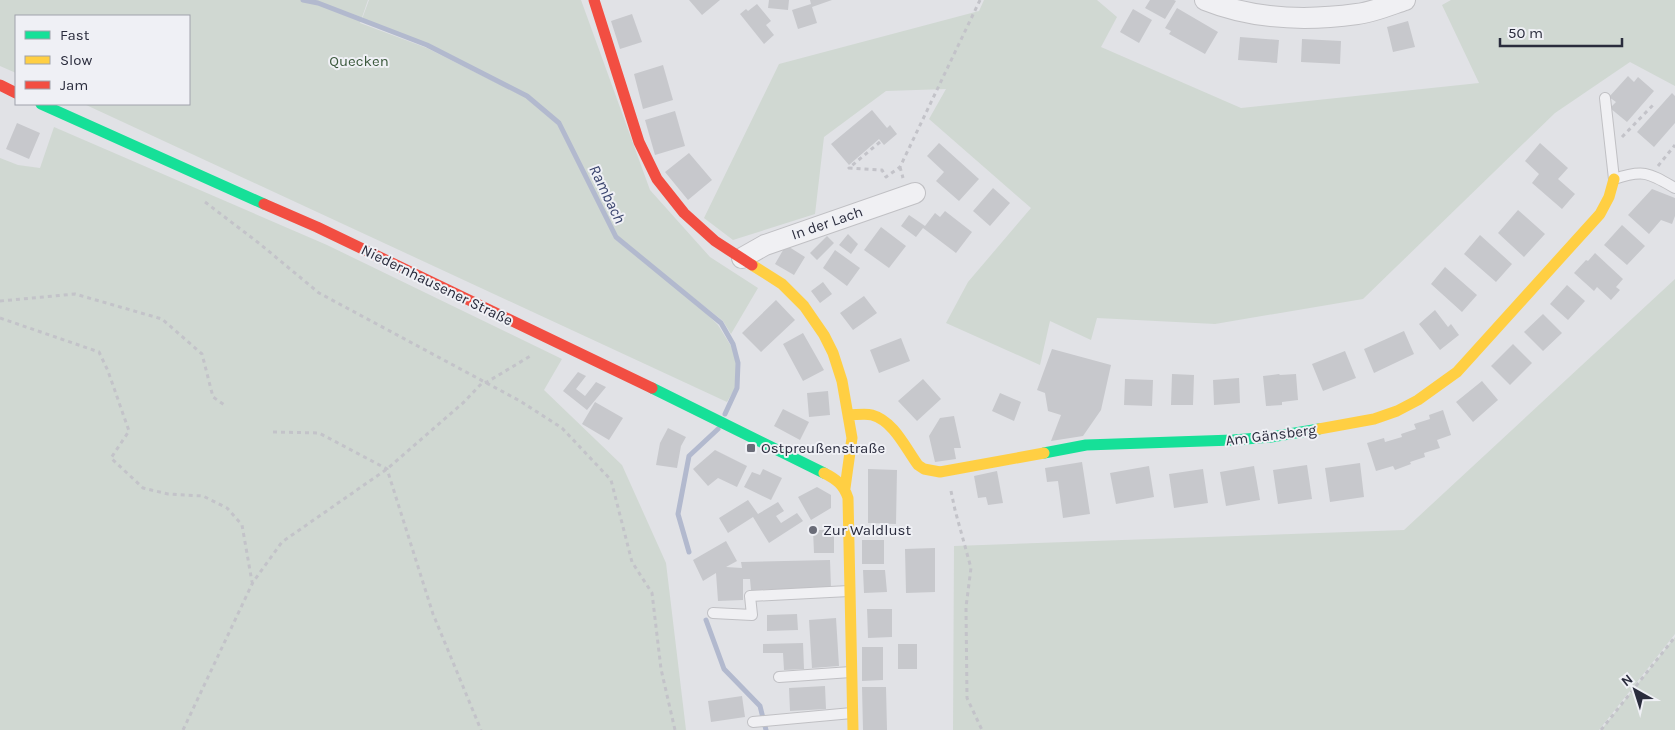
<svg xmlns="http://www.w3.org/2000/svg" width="1675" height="730" font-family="Karla,sans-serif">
<rect width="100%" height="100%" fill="#e1e2e6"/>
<path fill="#d0d8d2" d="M0 0H368L360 23 427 48 527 98 558 125 615 239 698 305 718 325 731 346 737 363 735 388 727 402 84 104H189V16H16V73L0 66Z
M369 0H581L650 190 710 257 758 288 731 334 723 321 617 237 560 123 529 95 427 45 362 19Z
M984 0H1097L1117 17 1101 47 1241 108 1479 83 1442 5 1451 0H1675V86L1630 62 1555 113 1363 299 1215 324 1097 318 1091 340 1050 321 1040 365 946 323 968 282 1031 208 929 119 946 89 886 91 824 137 815 214 733 240 704 218 779 64 979 11Z
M54 127 327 245 562 359 544 390 622 465 666 563 686 730H0V158L18 165 40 168Z
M1675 279V634L1599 730H953L954 546 1404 530Z
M1675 637V730H1601Z"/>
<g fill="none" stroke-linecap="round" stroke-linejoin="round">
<path stroke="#b2b9ce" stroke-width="5" d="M303 0 318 3 427 45 527 96 559 123 616 237 721 323 733 344 738 363 737 388 725 414
M689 552 678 514 689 456 718 429
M706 620 724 669 760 706 766 730"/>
</g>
<path fill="#c7c8cc" d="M689 0H720L702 15Z
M769 0H789L788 10 768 8Z
M810 0H832L812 7 817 23 798 29 792 10 811 4Z
M1150 0H1174L1176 1 1165 19 1145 8Z
M757 4 771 21 766 25 774 35 764 44 740 14 746 9 748 11Z
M1177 8 1218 32 1205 54 1169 34 1171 31 1165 28Z
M1133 9 1152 20 1139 43 1120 32Z
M632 14 642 42 620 49 611 21Z
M1408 21 1415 47 1393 52 1387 27Z
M1240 37 1279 40 1277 63 1238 60Z
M1302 39 1341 41 1340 64 1301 62Z
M663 65 673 100 643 109 634 74Z
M1628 76 1634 82 1638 77 1654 91 1627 122 1610 108 1616 102 1609 97Z
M1672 93 1675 96V123L1654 147 1637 132Z
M872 110 887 128 890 125 897 134 884 145 879 139 849 165 831 144Z
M675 111 685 146 655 155 645 120Z
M17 123 40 133 29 159 6 149Z
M939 143 979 179 959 201 936 181 944 172 927 156Z
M1540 143 1568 168 1558 179 1575 194 1562 209 1532 183 1539 174 1525 161Z
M689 153 712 180 688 200 665 172Z
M993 188 1010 203 990 226 973 211Z
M1652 189 1675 198V216L1672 224 1661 220 1649 234 1628 215Z
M1518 210 1545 234 1524 257 1498 233Z
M945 211 972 232 956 253 923 228 916 237 901 226 909 215 925 226 935 213 940 217Z
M1622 225 1645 246 1627 265 1604 245Z
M881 227 906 246 889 268 864 250Z
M848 234 858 244 851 254 839 245Z
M1480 235 1512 264 1496 282 1464 254Z
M827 236 834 243 817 260 810 253Z
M786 245 805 257 794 275 775 264Z
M835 250 860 268 847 286 823 268Z
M1595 253 1623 279 1616 287 1620 290 1611 300 1597 287 1594 291 1574 273 1586 260 1588 261Z
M1445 267 1477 295 1462 312 1431 284Z
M823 282 832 294 820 303 811 291Z
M1567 285 1585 301 1568 320 1550 304Z
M864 296 877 313 853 330 840 313Z
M776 300 795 320 761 352 742 333Z
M1435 310 1448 327 1451 324 1459 335 1440 350 1419 324Z
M1543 314 1562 333 1543 351 1524 332Z
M1404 331 1414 354 1374 373 1364 349Z
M803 333 824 370 803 381 783 344Z
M901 338 910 361 879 373 870 350Z
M1513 344 1532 363 1510 385 1491 366Z
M1052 349 1111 365 1101 410 1083 436 1051 441 1061 415 1048 411 1045 393 1037 390Z
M1345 351 1356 378 1323 391 1312 364Z
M578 372 586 376 576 389 585 396 596 382 606 387 587 410 563 391Z
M1172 374 1194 375 1193 405H1171Z
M1279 374 1280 375 1296 374 1298 400 1282 402V405L1266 406 1263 376Z
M1239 378 1240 403 1214 405 1213 380Z
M923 379 941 399 917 421 898 401Z
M1125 379 1153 380 1152 406 1124 405Z
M1482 381 1498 400 1473 422 1456 402Z
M828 391 830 415 809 417 807 393Z
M1000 393 1021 402 1014 421 992 411Z
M595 402 623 418 609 440 582 424Z
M783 409 809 422 800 440 774 426Z
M1443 410 1451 435 1437 440 1440 448 1424 453 1425 457 1410 462 1411 464 1395 470 1393 466 1376 471 1367 443 1384 438 1385 442 1402 437 1401 434 1416 429 1414 424 1430 419 1429 415Z
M954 416 961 448H954L956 459 935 462 929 436 940 418Z
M668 428 686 437 681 446 677 468 656 465 660 443Z
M715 450 747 466 737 487 718 478 708 486 693 469Z
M1082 462 1090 514 1063 518 1058 481 1047 482 1045 468Z
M1360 463 1364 497 1330 502 1325 468Z
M1307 465 1312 499 1278 504 1273 470Z
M1149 466 1154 497 1116 504 1110 473Z
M1254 466 1260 500 1226 506 1220 472Z
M763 469 782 478 771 500 744 487 752 472 760 475Z
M868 469 897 470 896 524 868 523Z
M1203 469 1208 503 1174 508 1169 474Z
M997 471 1003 503 988 505 986 497 978 498 974 476Z
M817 487 831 495V508L811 520 798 497Z
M748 500 758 514 778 502 784 511 776 516 781 523 797 513 803 521 769 543 753 517 728 533 719 518Z
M813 530H834V553H814Z
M862 540H884V564H862Z
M726 541 737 561 726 567 742 568 741 562 830 560 831 588 751 590 750 579H743V600L718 601 716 573 703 581 693 560Z
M935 548V592L906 593 905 549Z
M863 570H885L887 592 864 593Z
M867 609H892V637L868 638Z
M797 614 798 630 767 631V615Z
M836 618 839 666 812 668 809 620Z
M803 643 804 669 784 670 783 653H763V644Z
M898 644H917V669H898Z
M862 647H883V680L862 681Z
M825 686 826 709 790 711 789 688Z
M862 687H886L887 730H863Z
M742 696 745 717 711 722 708 701Z"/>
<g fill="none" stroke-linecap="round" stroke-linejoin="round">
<g stroke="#c0c0c4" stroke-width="12">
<path id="lane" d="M1605 98 1614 179C1644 169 1649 173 1675 188
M713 613 752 615 750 596 849 591
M779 677 851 672
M753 722 852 713"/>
</g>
<g stroke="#c0c0c4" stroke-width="22">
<path id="street" d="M1205 0C1252 19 1307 21 1357 14 1373 12 1390 5 1405 0
M742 258 765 245 915 193"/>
</g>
<path stroke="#c3c3c9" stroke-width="3" stroke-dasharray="4 4" stroke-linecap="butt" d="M1622 137 1655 103
M880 142 849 168 882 170 886 177 900 167 980 0
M1658 166 1675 145
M900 167 903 178
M205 202 260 244 319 293 520 401 562 428 611 480 632 562 652 593 661 669 675 730
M0 301 75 294 162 319 202 354 213 397 226 406
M0 318 99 352 108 371 129 431 111 458 143 488 168 494 203 496 227 508 242 525 252 582
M273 432 319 433 387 469 433 614 481 730
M951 491 955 510 971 568 966 607 967 698 982 730
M183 730 253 582 282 542 387 469 464 402 482 383 487 382 532 355
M1601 730 1675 637"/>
<use href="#lane" stroke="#f0f0f3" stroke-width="10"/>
<use href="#street" stroke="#f0f0f3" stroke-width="20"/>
<path stroke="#16e098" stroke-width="11" d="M41 104 264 204
M652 388 824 473
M1044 453 1086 445 1233 440 1271 437 1319 429"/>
<path stroke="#ffcf43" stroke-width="11" d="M752 265 782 284 804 306 824 335 833 353 842 381 852 438 845 488
M848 415C856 415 865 413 872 415 894 421 906 449 918 465L924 469 940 472 1044 453
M1319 429 1374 419 1397 411 1418 400 1457 372 1600 214 1609 197 1614 179
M824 473C836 479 844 485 848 498L853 730"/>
<path stroke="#f24e42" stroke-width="11" d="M594 0 639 142 657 179 684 213 715 241 752 265
M0 85 16 93
M264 204 317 227 652 388"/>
</g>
<g fill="#6a6c78" stroke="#eff0f5" stroke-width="2">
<rect x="746" y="443" width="10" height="10" rx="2.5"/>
<circle cx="813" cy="530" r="5"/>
</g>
<g text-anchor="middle" stroke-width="4" stroke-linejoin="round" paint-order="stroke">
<g font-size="15" fill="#39573a" stroke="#eff0f5">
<text x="359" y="66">Quecken</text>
</g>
<g font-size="15" fill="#2a2c3d" stroke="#eff0f5">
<text transform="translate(827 223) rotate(-19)" y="5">In der Lach</text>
<text transform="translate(437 285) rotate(26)" y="5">Niedernhausener Straße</text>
<text transform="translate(1271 435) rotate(-7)" y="5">Am Gänsberg</text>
</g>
<g font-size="15" fill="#2a2c3d" stroke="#eff0f5" text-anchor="start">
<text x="761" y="453">Ostpreußenstraße</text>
<text x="823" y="535">Zur Waldlust</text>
</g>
<g font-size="16" font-style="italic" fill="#39436d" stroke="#eff0f5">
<text transform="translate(608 194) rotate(64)" y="6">Rambach</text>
</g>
</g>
<rect x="15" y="15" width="175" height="90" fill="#eff0f5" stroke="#a0a2ab"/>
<rect x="25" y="31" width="25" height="8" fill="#16e098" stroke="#a0a2ab"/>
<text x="60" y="40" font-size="15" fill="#2a2c3d">Fast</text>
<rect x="25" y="56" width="25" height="8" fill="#ffcf43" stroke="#a0a2ab"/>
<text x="60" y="65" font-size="15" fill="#2a2c3d">Slow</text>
<rect x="25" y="81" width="25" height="8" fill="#f24e42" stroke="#a0a2ab"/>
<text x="60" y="90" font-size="15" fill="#2a2c3d">Jam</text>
<g transform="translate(1635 690) rotate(321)" stroke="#eff0f5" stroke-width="4" paint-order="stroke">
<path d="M0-4L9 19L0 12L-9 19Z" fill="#2a2c3d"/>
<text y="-8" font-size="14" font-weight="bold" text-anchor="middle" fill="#2a2c3d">N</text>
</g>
<path d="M1500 38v8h122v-8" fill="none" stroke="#2a2c3d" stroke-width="2.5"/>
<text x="1508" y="38" font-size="15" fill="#2a2c3d" stroke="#eff0f5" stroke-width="4" paint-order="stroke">50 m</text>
</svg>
